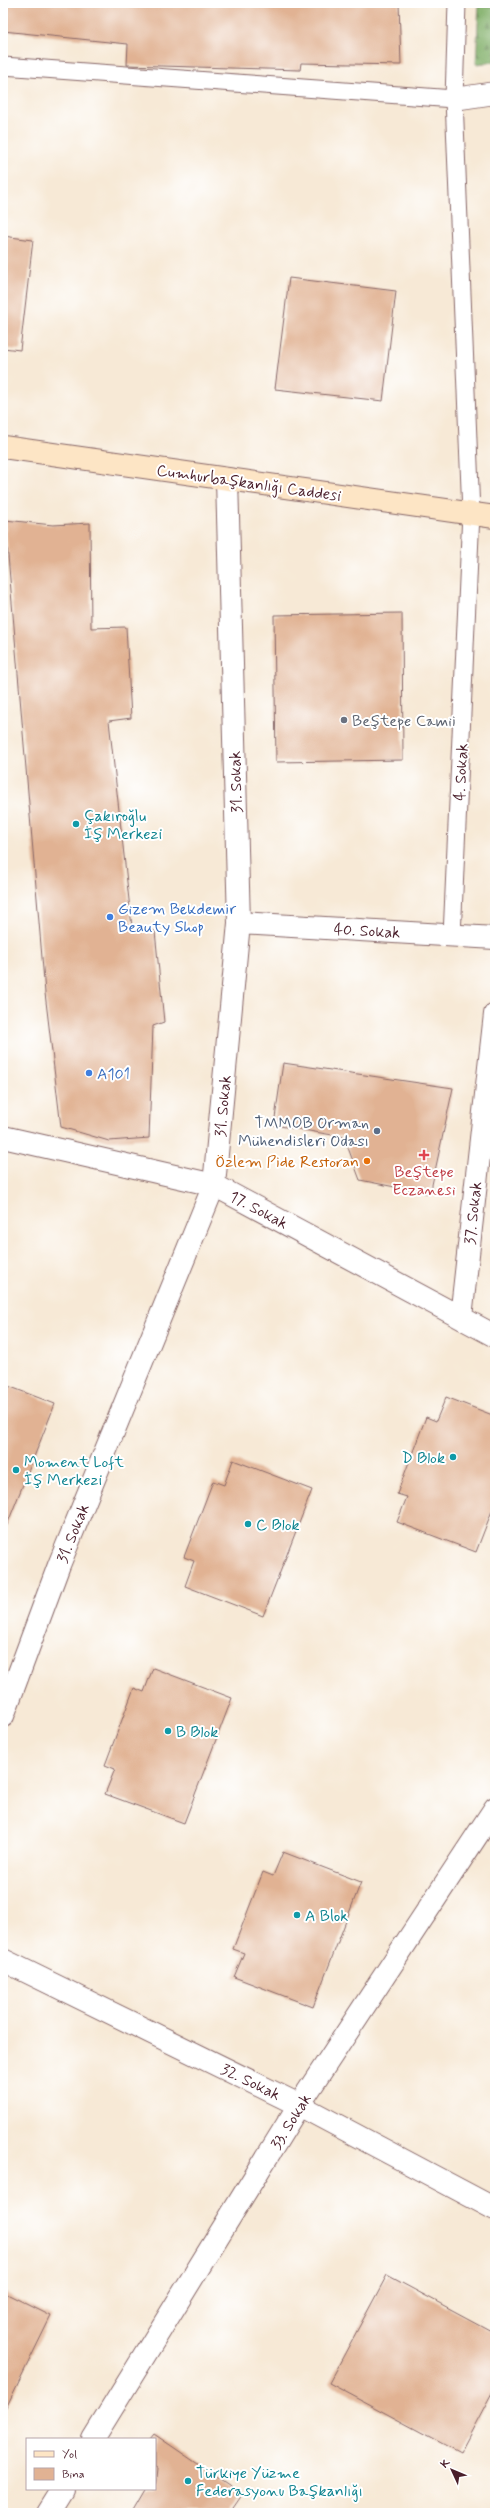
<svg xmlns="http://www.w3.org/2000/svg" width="498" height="2516" font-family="Mynerve,sans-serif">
<defs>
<pattern id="forest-firs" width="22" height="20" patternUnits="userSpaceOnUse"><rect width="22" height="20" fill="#80af68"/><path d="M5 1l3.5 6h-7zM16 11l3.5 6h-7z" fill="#6b8e56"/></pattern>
</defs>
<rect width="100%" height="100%" fill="#fff"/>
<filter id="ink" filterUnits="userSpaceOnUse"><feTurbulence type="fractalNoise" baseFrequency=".025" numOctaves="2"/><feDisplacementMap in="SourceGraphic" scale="8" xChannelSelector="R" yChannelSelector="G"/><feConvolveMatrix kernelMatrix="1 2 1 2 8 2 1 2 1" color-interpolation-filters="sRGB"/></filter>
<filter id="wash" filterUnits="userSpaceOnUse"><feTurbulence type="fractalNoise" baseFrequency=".012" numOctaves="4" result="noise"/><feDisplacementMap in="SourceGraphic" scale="16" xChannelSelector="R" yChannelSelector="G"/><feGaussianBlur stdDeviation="0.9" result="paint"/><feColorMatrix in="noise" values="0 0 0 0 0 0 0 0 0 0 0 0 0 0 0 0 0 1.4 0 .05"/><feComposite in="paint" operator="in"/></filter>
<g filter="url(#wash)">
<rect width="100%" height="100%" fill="#f7e9d6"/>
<path fill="url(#forest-firs)" stroke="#65674a" d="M479 3H495V62L476 64Z"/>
<g id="blocks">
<path fill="#e1b293" d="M3 3H399L401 65 301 63 300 70 127 65 128 44 3 31Z
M3 236 33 240 20 350 3 348Z
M289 278 396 291 383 401 275 389Z
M5 520 53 525 90 523 91 628 126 627 131 718 109 721 132 927 155 931 164 1022 153 1026 149 1138 109 1141 61 1127 45 993Z
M402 613 403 760 276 762 274 615Z
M283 1063 453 1088 430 1194 360 1180 344 1137 274 1125Z
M3 1384 55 1404 3 1535Z
M446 1397 495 1416V1503L476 1552 397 1522 407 1497 397 1494 426 1417 436 1421Z
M233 1460 312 1490 263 1616 185 1586 194 1561 184 1557 213 1481 224 1485Z
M153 1668 232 1698 184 1823 105 1794 115 1769 105 1765 134 1688 144 1692Z
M283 1852 361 1882 313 2007 234 1977 244 1953 233 1949 263 1872 273 1876Z
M387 2275 495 2333V2387L460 2453 329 2383Z
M3 2292 51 2316 3 2414Z
M154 2434 242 2494 229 2513H132L146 2489H155L157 2469 155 2468V2439H150Z"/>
</g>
</g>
<g filter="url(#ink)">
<use href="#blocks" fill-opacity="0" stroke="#876667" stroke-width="1"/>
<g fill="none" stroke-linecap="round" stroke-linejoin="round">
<g stroke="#876667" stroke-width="19">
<path id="service" d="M3 66 454 99 457 3
M452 936 471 513 454 99"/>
</g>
<g stroke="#876667" stroke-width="24">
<path id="minor" d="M454 99 495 93
M239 923 495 938
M3 1137 214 1185 495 1336
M461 1317 495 1014
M3 1716 59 1565 214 1185 239 923 227 479
M3 1960 299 2105 495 2209
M93 2439 299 2105 495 1808
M47 2513 62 2489"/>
</g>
<g stroke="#876667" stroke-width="24">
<path id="secondary" d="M3 447 495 517"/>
</g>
<use href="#service" stroke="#fff" stroke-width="17"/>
<use href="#minor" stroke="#fff" stroke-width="22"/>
<use href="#secondary" stroke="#fde5c5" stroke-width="22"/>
</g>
</g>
<circle fill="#6b7280" stroke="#fff" stroke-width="1.5" cx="344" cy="720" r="4"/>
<g fill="#0f9aa8" stroke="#fff" stroke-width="1.5">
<circle cx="76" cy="824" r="4"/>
<circle cx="453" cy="1457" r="4"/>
<circle cx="16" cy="1470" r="4"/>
<circle cx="248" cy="1524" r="4"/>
<circle cx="168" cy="1731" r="4"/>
<circle cx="297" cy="1915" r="4"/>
<circle cx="188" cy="2481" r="4"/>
</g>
<g fill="#3f7fe0" stroke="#fff" stroke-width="1.5">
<circle cx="110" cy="917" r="4"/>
<circle cx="89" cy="1073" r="4"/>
</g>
<circle fill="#5c6f8a" stroke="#fff" stroke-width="1.5" cx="377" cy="1131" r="4"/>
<path fill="#e0444e" stroke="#fff" stroke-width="1.5" d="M422 1149h4v4h4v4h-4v4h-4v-4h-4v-4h4z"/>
<circle fill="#e8710a" stroke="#fff" stroke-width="1.5" cx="367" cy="1161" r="4"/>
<g text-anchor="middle" stroke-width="4" stroke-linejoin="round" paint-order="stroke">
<g font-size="16" fill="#4a1f2b" stroke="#fff">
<text transform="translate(249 482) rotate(8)" y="6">Cumhurbaşkanlığı Caddesi</text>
<text transform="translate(460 772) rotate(-87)" y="6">4. Sokak</text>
<text transform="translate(235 782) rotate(-92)" y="6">31. Sokak</text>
<text transform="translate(367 930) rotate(3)" y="6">40. Sokak</text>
<text transform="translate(222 1106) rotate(-85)" y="6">31. Sokak</text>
<text transform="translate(259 1209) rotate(28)" y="6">17. Sokak</text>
<text transform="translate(472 1213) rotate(-84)" y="6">37. Sokak</text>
<text transform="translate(72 1533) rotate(-68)" y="6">31. Sokak</text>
<text transform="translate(251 2081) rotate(26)" y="6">32. Sokak</text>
<text transform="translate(290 2121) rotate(-58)" y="6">33. Sokak</text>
</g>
<g font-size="16" fill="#5b616d" stroke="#fff" text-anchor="start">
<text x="352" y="726">Beştepe Camii</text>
</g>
<g font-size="16" fill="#0d838f" stroke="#fff" text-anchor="start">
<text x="84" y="821">Çakıroğlu<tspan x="84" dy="18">İş Merkezi</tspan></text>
<text x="445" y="1463" text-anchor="end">D Blok</text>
<text x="24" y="1467">Moment Loft<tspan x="24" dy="18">İş Merkezi</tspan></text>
<text x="256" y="1530">C Blok</text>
<text x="176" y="1737">B Blok</text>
<text x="305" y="1921">A Blok</text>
<text x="196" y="2478">Türkiye Yüzme<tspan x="196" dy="18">Federasyonu Başkanlığı</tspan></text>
</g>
<g font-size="16" fill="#366cbe" stroke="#fff" text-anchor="start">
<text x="118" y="914">Gizem Bekdemir<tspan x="118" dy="18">Beauty Shop</tspan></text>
<text x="97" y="1079">A101</text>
</g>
<g font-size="16" fill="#4e5e75" stroke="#fff" text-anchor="end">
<text x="369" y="1128">TMMOB Orman<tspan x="369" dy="18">Mühendisleri Odası</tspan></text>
</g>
<g font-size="16" fill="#c56008" stroke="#fff" text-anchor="end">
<text x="359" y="1167">Özlem Pide Restoran</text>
</g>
<g font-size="16" fill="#be3a42" stroke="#fff">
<text x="424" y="1177">Beştepe<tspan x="424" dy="18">Eczanesi</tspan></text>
</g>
</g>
<rect width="498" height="2516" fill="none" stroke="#fff" stroke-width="16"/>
<rect x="26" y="2438" width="130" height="52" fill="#ffffff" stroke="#b7a5aa"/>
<rect x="34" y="2451" width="20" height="6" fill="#fde5c5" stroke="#b7a5aa"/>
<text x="62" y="2458" font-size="12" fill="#4a1f2b">Yol</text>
<rect x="34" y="2468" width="20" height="12" fill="#e1b293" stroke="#b7a5aa"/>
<text x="62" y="2478" font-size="12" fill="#4a1f2b">Bina</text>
<g transform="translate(452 2470) rotate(314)" stroke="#ffffff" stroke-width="3" paint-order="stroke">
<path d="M0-3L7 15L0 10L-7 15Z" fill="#4a1f2b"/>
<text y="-6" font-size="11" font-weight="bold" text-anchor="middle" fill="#4a1f2b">K</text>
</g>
</svg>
